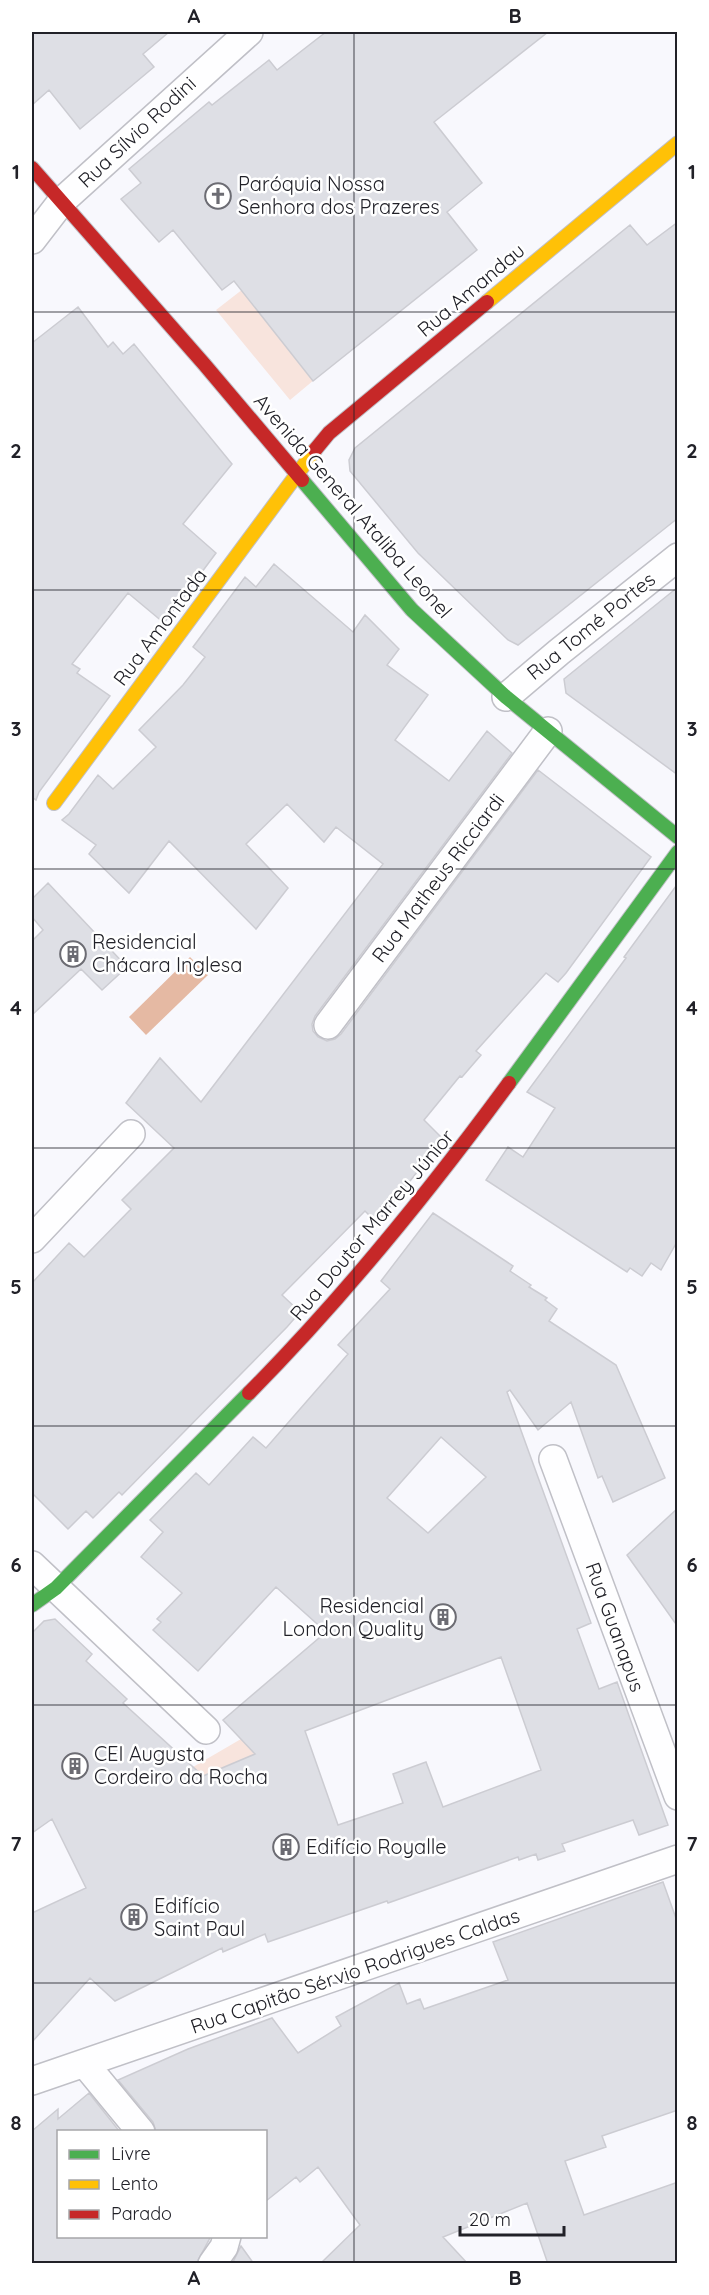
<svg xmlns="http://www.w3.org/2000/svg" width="709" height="2295" font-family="Quicksand,sans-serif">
<rect width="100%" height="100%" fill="#f8f8fd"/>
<path fill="#f8e4dd" d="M243 289 314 380 290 400 216 310Z
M241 1739 256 1755 198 1778 193 1767Z"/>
<path fill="#e5b9a3" d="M190 957 208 975 146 1035 129 1017Z"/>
<path fill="#dedfe5" stroke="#ccccd2" stroke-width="1.5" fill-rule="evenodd" d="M32 32H169L143 54 154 67 80 129 49 90 32 105Z
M326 32H548L434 122 482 183 447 212 477 250 313 381 234 281 222 290 173 230 159 242 121 199 141 183 129 169 209 102 212 105 269 60 277 70Z
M678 222V518L518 645 508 640 418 553 350 471 349 460 355 448 630 225 647 245Z
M78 307 108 347 113 342 123 354 134 344 232 464 183 524 216 553 164 623 128 593 72 664 80 669 77 673 110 696 39 792 36 800 32 797V343Z
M274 564 353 632 365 615 399 649 387 665 428 695 395 740 449 781 487 731 512 753 315 1016 312 1024 313 1031 318 1037 327 1041 335 1039 341 1034 538 770 651 857 566 973 558 982 546 973 476 1051 481 1055 462 1077 460 1076 424 1120 443 1139 377 1223 365 1211 282 1295 300 1312 287 1327 122 1495 119 1492 93 1518 86 1511 68 1529 32 1493V1283L69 1243 84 1257 87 1254 131 1209 122 1200 174 1148 126 1103 160 1058 201 1102 383 864 336 827 324 842 287 804 246 844 288 888 256 929 169 841 129 893 89 854 96 845 62 820 69 814 98 775 113 789 156 747 139 730 183 685 205 657 193 647 245 577 256 587Z
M678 587V775L566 693 564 679Z
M48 883 127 967 102 990 81 969 32 1015V941L43 930 32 917V899Z
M676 886 678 1240 661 1270 651 1263 642 1276 630 1268 627 1272 486 1180 508 1147 523 1157 555 1108 527 1092 626 958 624 957Z
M433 1213 513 1266 510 1271 531 1285 529 1287 547 1298 545 1300 557 1309 549 1321 616 1365 665 1478 613 1502 602 1476 598 1478 571 1402 538 1430 510 1390 507 1392 591 1623 577 1629 599 1689 617 1682 668 1825 639 1835 633 1820 562 1844 565 1851 538 1860 536 1854 519 1860 518 1857 388 1903 387 1901 268 1942 265 1934 223 1952 222 1948 115 2001 90 1978 32 2042V1913L86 1888 52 1819 32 1833V1633L44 1621 55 1619 92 1654 86 1661 127 1699 123 1703 203 1776 255 1754 223 1720 326 1632 276 1587 198 1671 153 1630 161 1622 157 1619 182 1593 141 1557 163 1532 150 1520 196 1473 209 1485 253 1437 266 1448 348 1354 338 1345 390 1289 381 1281ZM441 1437 486 1477 428 1533 387 1498ZM501 1657 541 1770 443 1807 426 1762 393 1774 403 1803 338 1825 305 1731Z
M678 1508V1627L627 1555Z
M663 1882 678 1924V2110L602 2136 606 2147 565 2161 584 2215 678 2182V2264H548L527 2203 443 2237 468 2264H320L360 2225 318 2167 300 2182 296 2177 266 2201V2132H156L153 2122 118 2080 188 2049 272 2018 298 2053 341 2026 336 2017 399 1983 407 2004 420 1999 424 2009 508 1980 493 1942Z
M89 2093 120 2132H58V2236H211L196 2264H32V2131L58 2109V2119Z
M241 2246 254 2264H232Z"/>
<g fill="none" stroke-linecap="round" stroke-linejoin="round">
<g stroke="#c0c0c7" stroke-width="30">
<path id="street" d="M32 240 62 201 249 32
M506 697 559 652 678 557
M328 1025 548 731
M32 1239 131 1134
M553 1459 678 1796
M32 1565 206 1730
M85 2064 141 2132
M32 2081 678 1859
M212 2264 224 2247 227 2236"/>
</g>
<g stroke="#c0c0c7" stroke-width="16">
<path id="fast" d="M302 480 412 610 506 697 678 837
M509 1083 678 852
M32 1605 56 1588 249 1393"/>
</g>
<g stroke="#c0c0c7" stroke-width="16">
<path id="slow" d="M487 302 678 143
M54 803 315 450"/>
</g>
<g stroke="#c0c0c7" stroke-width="16">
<path id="jam" d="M32 168 204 364 302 480
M315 450 329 433 487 302
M249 1393C344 1297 429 1192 509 1083"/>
</g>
<use href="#street" stroke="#fefeff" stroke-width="27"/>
<use href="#fast" stroke="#4caf50" stroke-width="14"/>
<use href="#slow" stroke="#ffc107" stroke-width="14"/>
<use href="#jam" stroke="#c62828" stroke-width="14"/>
</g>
<path fill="none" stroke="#212128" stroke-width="1.5" stroke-opacity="0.55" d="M354 32V2264M32 312H678M32 590H678M32 869H678M32 1148H678M32 1426H678M32 1705H678M32 1983H678"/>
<defs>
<g id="church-ring" transform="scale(1.35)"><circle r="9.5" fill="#fff" stroke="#6c6c73" stroke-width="1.5"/><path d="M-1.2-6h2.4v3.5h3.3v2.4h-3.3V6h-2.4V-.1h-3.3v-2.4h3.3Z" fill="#6c6c73"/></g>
<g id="building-ring" transform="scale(1.35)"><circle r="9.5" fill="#fff" stroke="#6c6c73" stroke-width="1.5"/><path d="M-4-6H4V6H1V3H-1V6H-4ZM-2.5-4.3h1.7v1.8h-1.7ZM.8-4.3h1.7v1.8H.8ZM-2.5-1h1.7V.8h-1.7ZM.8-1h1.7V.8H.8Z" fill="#6c6c73"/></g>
</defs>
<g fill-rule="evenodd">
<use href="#church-ring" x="218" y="196"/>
<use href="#building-ring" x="73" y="954"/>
<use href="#building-ring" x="443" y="1617"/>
<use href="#building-ring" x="75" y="1766"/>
<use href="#building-ring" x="286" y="1847"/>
<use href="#building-ring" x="134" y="1917"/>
</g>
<g text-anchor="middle" stroke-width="5" stroke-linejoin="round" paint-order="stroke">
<g font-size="20" fill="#212128" stroke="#fff">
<text transform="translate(137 132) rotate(-43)" y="7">Rua Sílvio Rodini</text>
<text transform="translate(471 290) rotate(-40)" y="7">Rua Amandau</text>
<text transform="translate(353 506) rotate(49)" y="7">Avenida General Ataliba Leonel</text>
<text transform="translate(591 626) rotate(-39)" y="7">Rua Tomé Portes</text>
<text transform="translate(160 627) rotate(-53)" y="7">Rua Amontada</text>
<text transform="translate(438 878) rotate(-53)" y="7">Rua Matheus Ricciardi</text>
<text transform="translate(372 1225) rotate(-50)" y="7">Rua Doutor Marrey Júnior</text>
<text transform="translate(615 1627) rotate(70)" y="7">Rua Guanapus</text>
<text transform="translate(355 1971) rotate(-19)" y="7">Rua Capitão Sérvio Rodrigues Caldas</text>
</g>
<g font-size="20" fill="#212128" stroke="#fff" text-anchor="start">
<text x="238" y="191">Paróquia Nossa<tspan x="238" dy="23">Senhora dos Prazeres</tspan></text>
<text x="92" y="949">Residencial<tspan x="92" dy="23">Chácara Inglesa</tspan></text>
<text x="424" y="1613" text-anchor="end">Residencial<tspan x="424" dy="23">London Quality</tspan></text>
<text x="94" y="1761">CEI Augusta<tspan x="94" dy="23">Cordeiro da Rocha</tspan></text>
<text x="306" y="1854">Edifício Royalle</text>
<text x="154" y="1913">Edifício<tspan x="154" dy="23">Saint Paul</tspan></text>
</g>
</g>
<rect width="709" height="2295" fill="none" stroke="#ffffff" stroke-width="66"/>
<rect x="57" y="2130" width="210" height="108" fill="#ffffff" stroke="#a6a6a9" stroke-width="1.5"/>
<rect x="69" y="2150" width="30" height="9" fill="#4caf50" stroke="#a6a6a9" stroke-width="1.5"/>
<text x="111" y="2160" font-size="18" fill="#212128">Livre</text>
<rect x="69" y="2180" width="30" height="9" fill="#ffc107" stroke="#a6a6a9" stroke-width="1.5"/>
<text x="111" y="2190" font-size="18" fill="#212128">Lento</text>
<rect x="69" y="2210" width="30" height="9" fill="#c62828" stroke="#a6a6a9" stroke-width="1.5"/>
<text x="111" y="2220" font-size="18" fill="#212128">Parado</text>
<path d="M460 2226v9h104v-9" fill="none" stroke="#212128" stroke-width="3"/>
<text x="469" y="2226" font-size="18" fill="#212128" stroke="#ffffff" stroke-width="4.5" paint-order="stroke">20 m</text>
<rect x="33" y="33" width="643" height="2229" fill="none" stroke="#212128" stroke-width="2"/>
<g font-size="20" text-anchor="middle" font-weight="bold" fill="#212128">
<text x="194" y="23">A</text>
<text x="515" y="23">B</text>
<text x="16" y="179">1</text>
<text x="692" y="179">1</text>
<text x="16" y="458">2</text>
<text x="692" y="458">2</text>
<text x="16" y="736">3</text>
<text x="692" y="736">3</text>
<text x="16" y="1015">4</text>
<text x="692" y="1015">4</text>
<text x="16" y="1294">5</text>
<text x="692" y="1294">5</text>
<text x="16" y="1572">6</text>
<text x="692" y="1572">6</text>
<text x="16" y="1851">7</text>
<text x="692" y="1851">7</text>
<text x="16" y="2130">8</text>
<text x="692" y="2130">8</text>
<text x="194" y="2285">A</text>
<text x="515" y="2285">B</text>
</g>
</svg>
